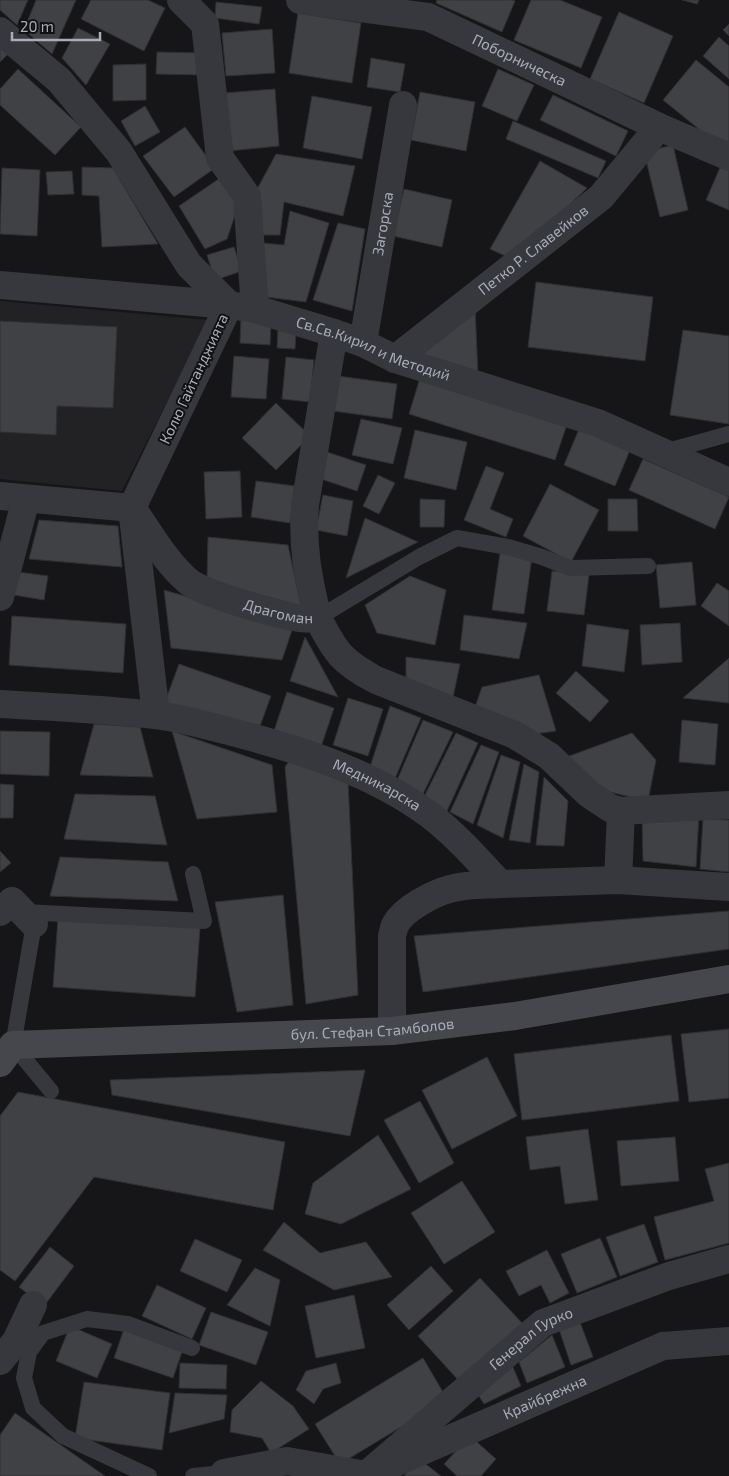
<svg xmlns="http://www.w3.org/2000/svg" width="729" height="1476" font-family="'Exo 2',sans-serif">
<rect width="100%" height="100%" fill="#161618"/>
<path fill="#222225" d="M0 301 208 320 122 491 0 479Z"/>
<path fill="#404145" stroke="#303034" d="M0 0H28L17 25 0 10Z
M36 0H76L52 54 24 30Z
M91 0H148L165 8 144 51 81 19Z
M437 0H512L515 1 502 32 436 3Z
M531 0H560L602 17 581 68 514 40Z
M682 0H699L697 4Z
M216 2 262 7 259 24 215 18Z
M619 12 673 36 644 103 590 79Z
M298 13 361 23 352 83 289 73Z
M729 24V36L723 30Z
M78 28 110 44 86 85 62 58Z
M272 29 275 73 226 76 222 33Z
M719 37 729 46V79L703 56Z
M0 48 8 54 0 62Z
M157 52 202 53 201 75 156 74Z
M371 58 405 64 400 92 367 87Z
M696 60 729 87V148L726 151 663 100Z
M146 64V100L113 101V65Z
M18 69 81 127 55 155 0 105V89Z
M498 69 534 85 517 121 482 106Z
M275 89 279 146 229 151 224 93Z
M420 92 475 102 466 151 411 140Z
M553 95 628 131 616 156 540 120Z
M312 96 372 107 362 159 303 148Z
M145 106 160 132 135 146 121 121Z
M513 121 606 161 598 178 506 139Z
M185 127 215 168 174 197 143 156Z
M673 145 688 210 660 217 644 152Z
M276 154 355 166 343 216 284 202 280 235H260L255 193Z
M540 161 587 188 512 259 490 249Z
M722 163 729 167V210L706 200Z
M82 167 113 168 158 244 102 247 99 196 82 195Z
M2 168 40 170 37 236 0 234Z
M72 171 74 194 48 195 46 172Z
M220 178 239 203 227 239 205 249 179 206Z
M404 189 452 200 442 247 393 236Z
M290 211 329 223 306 302 266 297 263 243 284 245Z
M338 223 365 229 352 311 313 300Z
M234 247 242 271 215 280 207 255Z
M536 282 653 297 645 361 528 347Z
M475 307 478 376 412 356Z
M241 318 271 320 270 345 240 343Z
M0 321 117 327 113 408 57 406 56 435 0 432Z
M278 330 296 331 295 349 277 348Z
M683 330 729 336V424L670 415Z
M234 356 269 359 266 399 231 397Z
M286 357 314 360 310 402 282 399Z
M338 376 397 384 392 419 333 411Z
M420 378 567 424 555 460 409 414Z
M276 403 310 436 276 470 242 438Z
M361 419 402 428 393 464 352 455Z
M579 429 630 450 615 486 564 465Z
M415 430 467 442 456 490 404 478Z
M327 452 366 465 357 491 318 478Z
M643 459 729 497 715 529 629 490Z
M486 466 504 473 490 509 513 519 506 537 464 520Z
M240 471 242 517 206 519 204 472Z
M378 475 395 483 379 514 363 506Z
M256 481 295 486 290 523 251 517Z
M550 484 599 510 571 562 523 536Z
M323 495 353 501 347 536 316 530Z
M420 499 445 500 444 527H420Z
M608 499H637L638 531H608Z
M365 518 418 542 346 578Z
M39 520 118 526 122 567 29 559Z
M208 537 288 545 301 606 207 580Z
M500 553 532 557 524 614 492 610Z
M692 562 696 605 660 608 656 565Z
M552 571 589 575 584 615 547 611Z
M18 572 48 576 44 600 14 595Z
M410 576 446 590 435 645 377 633 365 605Z
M717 583 729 591V626L701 606Z
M164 590 293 627 282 660 171 648Z
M464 615 527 623 519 659 460 650Z
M12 616 126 624 123 673 9 665Z
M680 623 682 662 642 665 640 625Z
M587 624 629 630 624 672 582 666Z
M305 637 338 697 290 681Z
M406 657 460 664 452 702 406 682Z
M729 658V703L683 698Z
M179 664 271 696 257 734 165 702Z
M576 671 609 701 590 722 556 693Z
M539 675 556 731 528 735 473 713 482 687Z
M287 692 334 708 320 750 273 734Z
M348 698 383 709 368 756 333 745Z
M390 706 421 718 393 783 368 773Z
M423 720 453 732 421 798 395 785Z
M682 720 718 724 715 765 679 762Z
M94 724 140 727 153 777 80 775Z
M0 731 50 732 49 776 0 774Z
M172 731 272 765 277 812 197 819Z
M456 733 478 743 447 811 423 799Z
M632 733 656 760 648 801 601 790 564 758Z
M481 745 499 752 473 824 450 812Z
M501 755 520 762 503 838 477 825Z
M291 758 348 781 358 995 306 1004 285 767Z
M524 764 539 772 530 843 509 840Z
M544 777 568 801 564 846 536 845Z
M0 784 14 785 13 818H0Z
M75 794 155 796 167 845 64 839Z
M699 813 696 867 643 861 642 817Z
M703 819 729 820V872L700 869Z
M0 851 11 863 0 872Z
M60 857 168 862 178 901 50 896Z
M283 895 293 1005 237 1012 215 902Z
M729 911V949L423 992 414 936Z
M58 918 200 928 195 997 53 987Z
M729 1029V1098L689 1102 681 1034Z
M671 1035 679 1101 522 1120 514 1054Z
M487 1057 517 1116 452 1149 422 1090Z
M365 1070 350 1136 112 1095 110 1080Z
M18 1092 285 1142 273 1210 94 1177 15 1281 0 1270V1116Z
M420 1101 454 1163 419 1183 384 1120Z
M588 1129 598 1200 565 1204 560 1166 530 1170 526 1137Z
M378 1135 411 1189 341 1224 305 1214 313 1183Z
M675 1137 679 1181 621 1186 617 1141Z
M729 1163V1243L665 1260 654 1217 714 1201 705 1169Z
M462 1181 495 1232 444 1264 411 1213Z
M284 1222 320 1253 366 1242 392 1277 334 1290 263 1250Z
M644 1224 658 1262 620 1276 606 1237Z
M600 1238 617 1277 577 1293 561 1254Z
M195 1239 242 1260 227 1292 180 1271Z
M50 1247 74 1266 44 1306 19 1287Z
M547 1250 569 1293 550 1303 541 1285 519 1296 506 1271Z
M431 1266 453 1291 409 1330 387 1305Z
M255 1268 280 1280 270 1326 227 1305Z
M480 1278 523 1324 460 1382 418 1336Z
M157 1285 206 1308 192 1339 142 1316Z
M354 1295 365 1348 316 1358 305 1306Z
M211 1312 268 1332 256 1365 199 1345Z
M580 1322 593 1357 571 1365 559 1329Z
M70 1326 112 1344 97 1378 56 1361Z
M124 1329 183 1349 173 1378 114 1358Z
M552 1335 565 1367 527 1383 519 1362Z
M423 1358 447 1399 340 1464 315 1424Z
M180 1363 227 1365 226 1389 179 1388Z
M336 1363 341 1383 323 1389 314 1404 296 1390 306 1371Z
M512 1365 521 1386 484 1404 477 1393Z
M261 1381 293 1406 309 1429 271 1453 262 1438 230 1432 232 1410Z
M84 1382 170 1393 162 1450 75 1438Z
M175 1393 227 1395 224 1419 169 1433Z
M15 1413 105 1476H0V1435Z
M470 1436 496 1459 481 1476H457L444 1464Z
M418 1458 441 1476H404Z"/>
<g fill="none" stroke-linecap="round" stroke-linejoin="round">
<path stroke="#37383d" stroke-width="16" d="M664 452 729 434
M318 618 419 557 457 538 508 547 542 557 570 568 648 566
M23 912 204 921 193 874
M34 924 13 1045 51 1091
M149 1476 63 1436 33 1408 24 1378 29 1352 43 1333 87 1319 128 1324 192 1348
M193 1476 224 1473"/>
<g stroke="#37383d" stroke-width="28">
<path d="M181 0 205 24 220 158 247 196 255 309"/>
<path id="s1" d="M300 0 428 17 659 127 729 157"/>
<path d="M0 31 59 80 119 152 189 265 229 305 132 508 156 715"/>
<path id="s2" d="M0 285 229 305 255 309 334 333 363 343 395 359 598 423 729 482"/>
<path id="s3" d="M363 343 403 105"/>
<path id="s4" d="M395 359 601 197 659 127"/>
<path id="s5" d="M0 496 132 508C150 533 166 563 189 582 205 594 277 615 299 618 305 619 311 618 318 618 335 652 342 662 376 680L515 735 549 756 589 794 610 808 621 811"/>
<path d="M0 597 26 499"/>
<path d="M318 618C308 579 302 546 305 505L334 333"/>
<path id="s6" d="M0 704C52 707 104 709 155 715 182 718 209 726 236 733 304 751 373 773 430 815 456 835 478 860 500 884L618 880 729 887"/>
<path d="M618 880 621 811 729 805"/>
<path d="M0 912 12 901 34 924"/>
<path d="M392 1031V936C393 932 394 928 395 925 403 909 434 893 450 889 466 884 484 885 500 884"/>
<path d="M0 1361 16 1341 33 1305"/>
<path id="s7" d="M390 1465 663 1346 729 1341"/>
<path id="s8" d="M366 1475 543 1323 669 1276 729 1259"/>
<path d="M222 1476 224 1473 287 1461 366 1475"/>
</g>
<path stroke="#45474d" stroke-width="28" id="s9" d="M0 1063 13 1045 392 1031 515 1016 729 979"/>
</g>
<g text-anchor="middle" stroke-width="4" stroke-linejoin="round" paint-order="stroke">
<g font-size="15" fill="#a8adb8" stroke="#111113">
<text dy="5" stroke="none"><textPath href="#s1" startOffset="230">Поборническа</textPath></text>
<text dy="5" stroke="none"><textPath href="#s3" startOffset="121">Загорска</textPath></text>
<text dy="5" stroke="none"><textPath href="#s4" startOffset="176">Петко Р. Славейков</textPath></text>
<text dy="5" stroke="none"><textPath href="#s2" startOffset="381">Св.Св.Кирил и Методий</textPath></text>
<text transform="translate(194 379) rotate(-65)" y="5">Колю Гайтанджията</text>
<text dy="5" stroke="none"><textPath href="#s5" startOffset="321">Драгоман</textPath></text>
<text dy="5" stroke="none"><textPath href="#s6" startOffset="389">Медникарска</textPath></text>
<text dy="5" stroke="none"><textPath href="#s9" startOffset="382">бул. Стефан Стамболов</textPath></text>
<text dy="5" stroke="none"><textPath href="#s8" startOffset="215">Генерал Гурко</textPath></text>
<text dy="5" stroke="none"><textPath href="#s7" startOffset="169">Крайбрежна</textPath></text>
</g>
</g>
<path d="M12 32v8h88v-8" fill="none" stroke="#a8adb8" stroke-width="2.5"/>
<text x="20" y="32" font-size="15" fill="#a8adb8" stroke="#111113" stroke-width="4" paint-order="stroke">20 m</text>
</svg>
